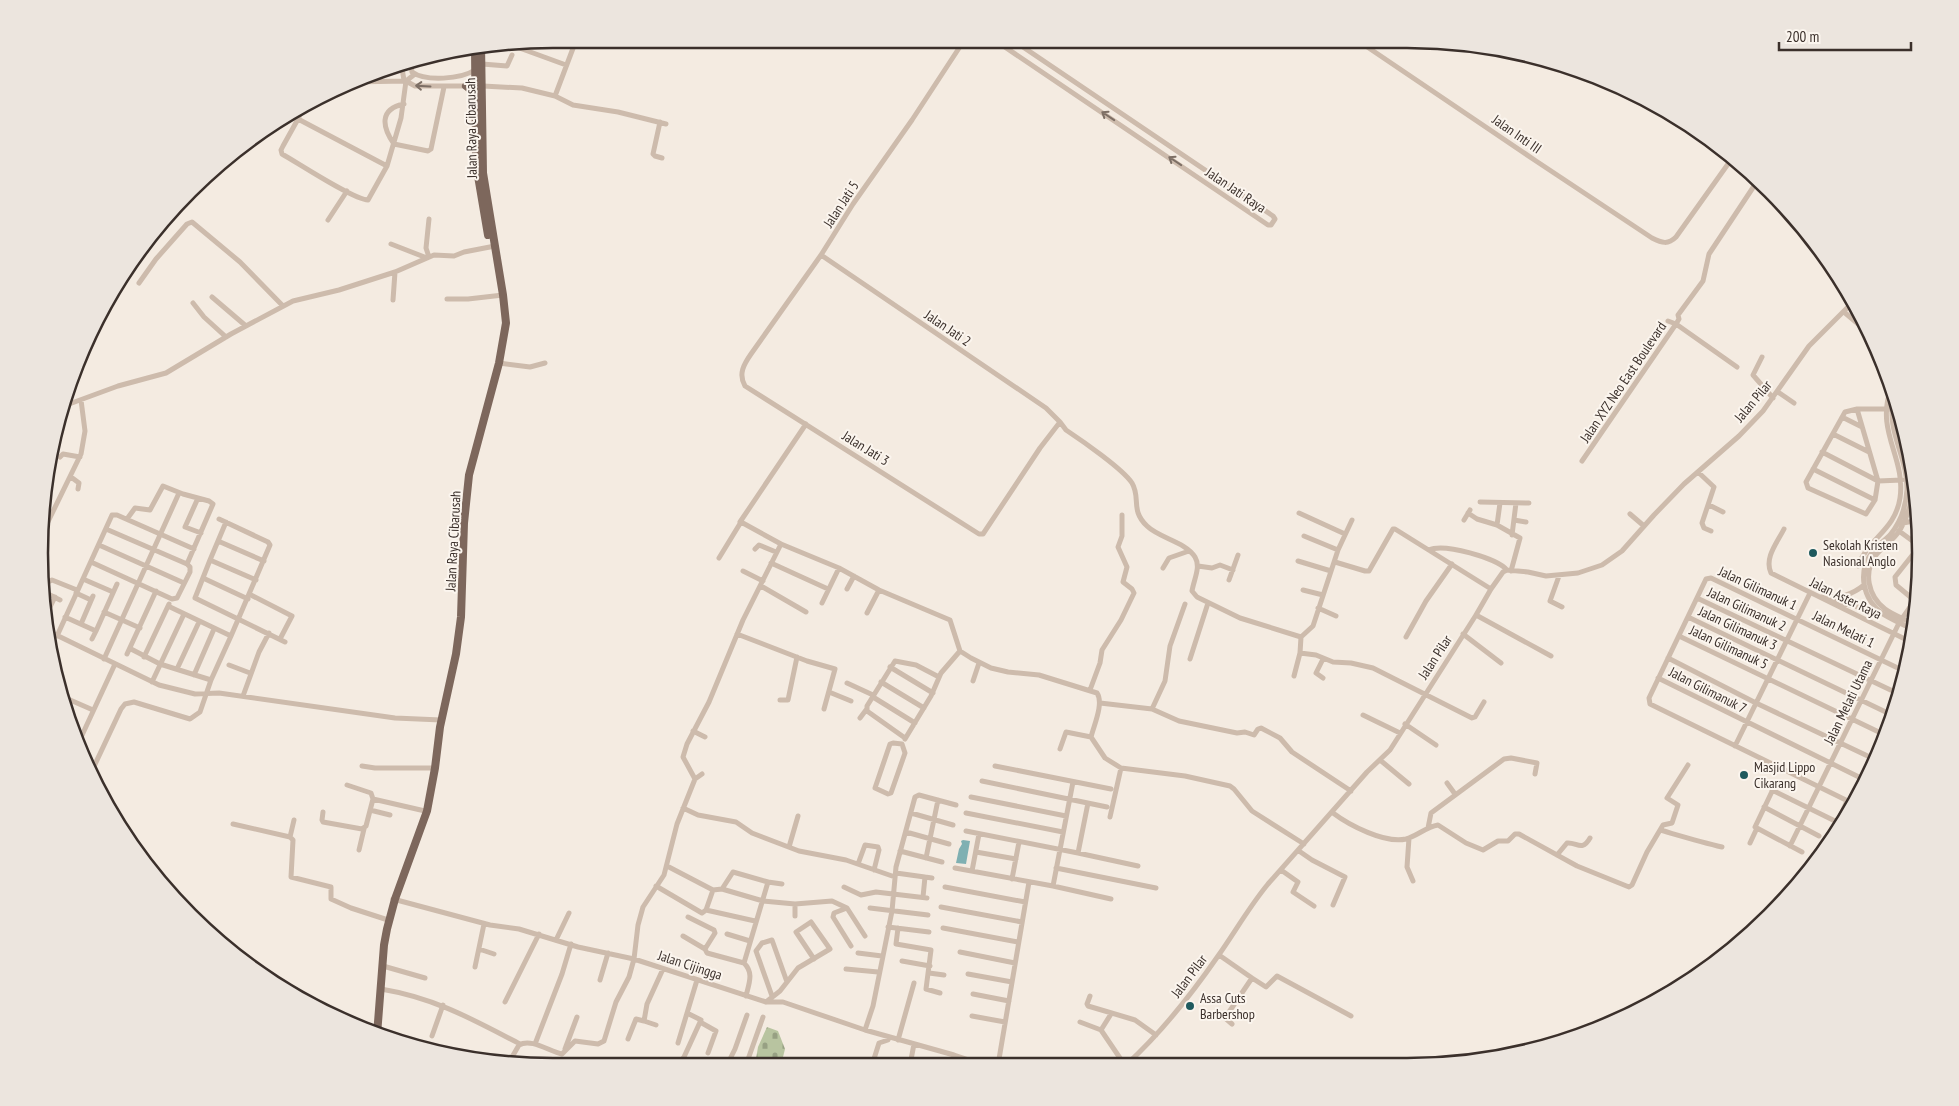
<svg xmlns="http://www.w3.org/2000/svg" width="1959" height="1106" font-family="'PT Sans Narrow',sans-serif">
<defs>
<pattern id="cemetery-stones" width="16" height="16" patternUnits="userSpaceOnUse" patternTransform="scale(1.25)"><rect width="16" height="16" fill="#b8c4a0"/><path d="M2 7V4a2 2 0 0 1 4 0v3zM10 15v-3a2 2 0 0 1 4 0v3z" fill="#97a083"/></pattern>
</defs>
<rect width="100%" height="100%" fill="#f4ebe1"/>
<path fill="url(#cemetery-stones)" d="M767 1027 778 1031 785 1049 781 1065H755L758 1047Z"/>
<path fill="#7fb0b2" d="M963 840 970 841 966 864 956 863 959 849 962 844 961 841Z"/>
<g fill="none" stroke-linecap="round" stroke-linejoin="round">
<path stroke="#cdbbac" stroke-width="5" d="M1357 40 1536 161 1652 238C1662 243 1668 245 1676 237L1733 157
M996 41 1268 225H1271L1275 219 1273 216 1014 41
M963 42 912 120 853 204 821 255 751 354C744 364 738 374 745 386L979 534H983L1040 448 1060 422
M496 43 514 46 566 65
M410 61 412 72C426 82 461 79 475 70
M401 63 404 80 415 86H468
M482 64 507 66 512 55
M350 82 406 81 415 74
M483 86 522 88 555 96 573 105 618 112 666 124
M555 96 575 43
M404 104C379 109 382 127 394 144L428 151 431 149 444 87
M304 105 298 119 283 146 281 150 282 154C298 163 354 200 368 200L387 166 401 118 406 81
M298 119 387 166
M660 122 653 154 655 156 662 158
M328 220 347 191
M391 244 427 258
M821 255 1046 408 1060 422 1066 430C1081 440 1123 469 1132 483 1141 498 1130 510 1147 526 1159 538 1186 542 1195 557 1201 567 1194 579 1192 591L1197 597 1240 618 1301 637
M429 257 426 248 429 219
M139 283 156 259 187 224 192 222 240 262 283 306
M212 297 246 326
M447 299H468L503 295
M393 300 395 272
M193 303 204 317 226 337
M1844 312 1870 334
M1668 321 1676 324 1737 367
M1762 357 1753 375 1773 398
M499 363 530 367 545 363
M1778 392 1794 403
M1894 397C1885 430 1908 457 1907 490 1906 506 1900 523 1890 535 1884 541 1878 545 1873 551 1857 571 1862 599 1883 614 1893 620 1904 625 1914 630
M1897 405C1890 432 1911 460 1912 487 1913 501 1907 518 1900 530 1894 540 1883 546 1876 555 1863 572 1868 596 1885 609 1893 615 1905 619 1915 625
M61 407 118 386 166 373 231 334 293 301 339 290 395 272 434 255 454 256 464 252 495 246
M1857 409 1878 481 1875 500 1866 514 1808 488 1806 482 1845 412 1857 409H1896
M1842 417 1862 427
M1833 434 1869 452
M1822 452 1878 481 1902 480
M60 457 63 454 80 457
M1582 461 1676 324 1679 319 1678 315 1703 281 1709 254 1758 180
M1813 469 1875 500
M1698 472 1714 487 1702 523 1704 528 1711 531
M71 477 79 483 78 489
M198 498 185 527 201 533
M1480 502 1529 503
M1709 505 1723 512
M1299 513 1345 534
M1468 513 1477 519 1497 525 1520 538 1511 571
M1630 514 1644 526
M219 519 268 542 270 545 231 636
M1352 520 1338 550 1313 626 1301 637 1300 653 1316 655 1333 662 1351 663 1373 668 1472 718 1475 717 1484 702
M1464 520 1470 510
M1514 520 1526 522
M226 522 210 560 256 580
M740 522 806 424
M1903 523 1919 520
M1497 525 1500 503
M106 529 187 564
M1784 529C1777 543 1764 558 1771 573L1911 642
M1899 531 1918 545
M1512 535 1516 503
M41 536 81 454 85 431 81 400
M1304 536 1338 550
M218 541 264 561
M99 545 184 583
M755 549 759 545 776 552
M1429 550C1444 543 1497 558 1507 570
M719 558 741 522 781 544
M210 560 195 598 285 642
M1298 561 1331 571
M91 562 172 599 177 598 190 572V567L187 564 213 504 209 501 183 494 163 486 150 510 135 508 127 519
M1335 562 1365 571H1369L1393 529H1395L1491 589
M771 563 828 589
M1198 566 1212 568 1220 565 1233 570
M1858 566C1868 538 1895 531 1900 498 1906 458 1875 431 1891 389
M1163 568 1169 558 1189 551
M743 571 763 581
M1559 576 1550 601 1562 607
M203 578 248 599
M83 579 113 592
M1229 580 1238 555
M761 586 806 612
M847 589 854 576
M1303 590 1323 595
M42 591 60 600
M41 592 48 582 52 580 77 590
M76 593 91 600
M249 594 292 616 280 639
M1820 597C1839 596 1848 598 1864 585
M1697 598 1899 694
M1830 600 1882 613
M1914 600 1896 585 1895 577 1918 548
M822 603 839 568
M1318 608 1336 616
M104 612 140 628
M867 613 879 590
M1476 615 1551 656
M65 617 96 631 117 584
M1688 617 1894 716
M44 619 55 597
M81 624 93 596
M46 630 159 685 195 694 219 693 395 718 441 720
M737 634 807 661 835 669 824 709
M1463 634 1501 663
M57 636 112 515H117L194 549
M1679 636 1885 735
M1406 637 1426 601 1452 564
M92 639 96 631
M48 648 54 634
M131 649 160 664 211 680
M127 654 156 591
M144 657 169 604
M1668 658 1756 703 1874 759
M104 659 179 493
M1190 659 1208 603
M229 665 250 673
M890 667 933 693
M177 669 199 622
M194 675 214 629
M1294 676 1300 653
M1323 678 1316 673 1323 659
M1658 678 1865 780
M973 681 979 663
M152 682 184 614
M881 682 924 708
M847 683 873 695
M1090 690 1100 663 1102 650 1121 620 1134 593 1132 589 1123 582 1127 567 1118 547 1122 536V515
M829 692 851 701
M61 696 93 710
M243 696 259 652 269 633
M873 697 915 723
M780 700H788L797 657
M1100 703 1152 709 1179 721 1237 733 1245 732 1254 735 1258 729 1261 728 1280 738 1292 752 1351 791
M1152 709 1165 681 1170 646 1185 604
M1363 715 1400 733
M68 717 69 713
M860 718 866 710
M1405 724 1436 745
M693 731 705 737
M905 738 867 711V706L895 661 916 665 939 677
M905 739 931 696 941 673 960 651
M893 743 902 744 905 753 891 793 888 794 875 788 890 744Z
M77 746 115 664
M1735 746 1810 593
M1060 749 1066 732 1091 737
M1380 760 1409 784
M362 766 375 768H434
M995 766 1111 789
M90 775 121 709 125 704 134 702 190 719 200 712 211 680 231 636 168 606
M695 779 702 774
M982 781 1107 807
M1447 783 1455 794
M1776 783 1755 827 1802 852
M347 785 371 793 373 799
M1772 790 1835 821 1839 819 1847 801
M971 797 1066 816
M1854 804 1650 704 1649 698 1706 579 1711 578 1904 671
M1764 807 1819 836
M683 808 698 815 736 822 752 833 799 851 846 860 895 877
M370 810 390 815
M323 812 322 820 323 822 362 829 366 826 373 799 425 811
M911 813 953 825
M966 813 1063 832
M1333 813C1349 825 1385 844 1406 839 1417 836 1426 827 1438 825L1466 843 1483 850 1498 841H1508L1515 834H1519L1577 866 1629 887 1632 885 1647 852 1663 825 1672 823 1678 805 1667 798 1688 765
M1110 817 1121 768
M233 824 290 837 293 840 291 877 331 887V899L351 908 388 920
M1428 828 1431 813 1504 759 1511 758 1537 763 1535 774
M1660 830C1681 836 1701 842 1722 847
M966 831 1078 853 1088 803
M906 832 949 844
M290 837 294 820
M1409 838 1407 867 1413 881
M1750 843 1757 828
M1790 846 1899 623 1917 597
M789 847 798 816
M359 850 364 829
M900 851 942 862
M1299 851 1312 860 1345 877 1333 905
M976 852 1016 859
M1078 853 1138 866
M1557 855 1567 843C1577 842 1582 852 1590 838
M926 858 938 800
M858 864 865 845 878 847 879 850 874 870
M667 866 713 890 722 889 763 901 795 904 832 901 847 908 865 936
M955 868 1053 886 1073 782
M1056 868 1156 888
M1281 870 1298 882 1293 892 1314 906
M972 871 979 834
M896 873 932 878
M1012 879 1019 842
M656 886 702 913 706 910 755 921
M1053 886 1111 899
M844 887 861 895 876 892 927 898
M945 887 1025 902
M722 889 733 872 768 882 782 884
M923 897 925 877
M393 899 490 925 519 929 578 947 634 959 766 1002H783L865 1030 954 1055 969 1060 975 1065
M795 904V916
M941 907 1022 922
M847 908 834 913 833 917 851 946
M870 908 928 915
M706 910 713 890
M688 917 714 930 715 933 705 949 707 953 744 963
M888 927 929 932
M898 928 896 944 931 950 926 989 940 993
M943 928 1018 942
M727 934 750 941
M683 936 705 949
M556 940 569 913
M479 949 494 954
M960 952 1015 963
M858 953 882 956
M1219 955 1252 978 1225 1018 1232 1024
M902 961 930 966
M383 966 425 978
M475 967 484 924
M846 969 878 972
M929 973 944 975
M968 974 1012 982
M1252 978 1266 987 1277 976 1351 1016
M600 980 608 953
M381 989C435 998 472 1019 520 1044
M973 994 1009 1001
M746 996C749 983 754 973 744 963L768 882
M772 996 756 951 762 943 772 940 787 982
M1090 996 1087 1004 1088 1006 1135 1020 1156 1035
M505 1002 539 934
M766 1002 780 991 798 968 830 949 811 922 796 932 814 959
M1111 1014 1101 1030 1124 1064
M972 1016 1005 1022
M700 1022 716 1031 708 1053
M1080 1022 1101 1030
M656 1025 644 1021 647 1004 663 969
M865 1030 873 1006 892 911 896 867 915 797 919 795 956 805
M432 1036 443 1005
M628 1039 636 1019 644 1021
M898 1040 914 983
M678 1043 697 980
M535 1044 562 974 571 944
M565 1049 577 1017
M731 1060 747 1065
M873 1062 879 1043 888 1040 889 1037
M508 1064 519 1045C531 1038 549 1051 562 1054L575 1041 598 1044 604 1041 616 1002 629 977 634 959 638 925 643 907 664 875 677 824 695 779 683 757 687 744 709 702 743 620 781 544 839 568 879 590 950 620 960 651 971 658 991 668 1008 672 1039 675 1097 693C1104 703 1094 725 1091 737L1105 758 1121 768 1185 776 1230 786 1234 789 1252 811 1304 844
M1127 1064C1162 1032 1191 995 1218 956 1235 932 1249 907 1268 884L1367 772 1390 750 1476 615 1491 589 1503 572 1507 570 1528 572 1546 576 1578 573 1602 565 1622 551 1654 515 1684 484 1739 436 1763 411 1809 346 1853 302
M727 1065 735 1049 747 1015
M746 1065 763 1017
M910 1065 914 1044
M952 1065 954 1055
M998 1065 1029 882
M677 1066 684 1057 701 1020 687 1013"/>
<path stroke="#7d675c" stroke-width="8" d="M475 46 476 164 488 235
M466 86 476 94
M377 1035 384 945 387 929 395 899 427 811 435 768 440 727 456 654 461 617 464 523 469 475 499 363 506 323 503 295 483 173 481 44"/>
</g>
<defs><path id="oneway-shaft" d="M-6 0H5M1.5-3L5.5 0L1.5 3" fill="none" stroke-width="1.6" stroke-linecap="round" stroke-linejoin="round" transform="scale(1.25)"/></defs>
<g stroke="#7d6f65">
<use href="#oneway-shaft" transform="translate(423 86) rotate(-177)"/>
<use href="#oneway-shaft" transform="translate(1108 116) rotate(-146)"/>
<use href="#oneway-shaft" transform="translate(1175 161) rotate(-146)"/>
</g>
<g fill="#1f5a5e" stroke="#fbf5ee" stroke-width="2">
<circle cx="1813" cy="553" r="5"/>
<circle cx="1744" cy="775" r="5"/>
<circle cx="1190" cy="1006" r="5"/>
</g>
<g text-anchor="middle" stroke-width="4" stroke-linejoin="round" paint-order="stroke">
<g font-size="14" fill="#3b302b" stroke="#fbf5ee">
<text transform="translate(471 128) rotate(-91)" y="5">Jalan Raya Cibarusah</text>
<text transform="translate(1517 134) rotate(35)" y="5">Jalan Inti III</text>
<text transform="translate(1236 190) rotate(34)" y="5">Jalan Jati Raya</text>
<text transform="translate(841 204) rotate(-57)" y="5">Jalan Jati 5</text>
<text transform="translate(948 328) rotate(34)" y="5">Jalan Jati 2</text>
<text transform="translate(1623 382) rotate(-56)" y="5">Jalan XYZ Neo East Boulevard</text>
<text transform="translate(1753 401) rotate(-50)" y="5">Jalan Pilar</text>
<text transform="translate(866 448) rotate(32)" y="5">Jalan Jati 3</text>
<text transform="translate(453 541) rotate(-87)" y="5">Jalan Raya Cibarusah</text>
<text transform="translate(1758 588) rotate(25)" y="5">Jalan Gilimanuk 1</text>
<text transform="translate(1846 598) rotate(26)" y="5">Jalan Aster Raya</text>
<text transform="translate(1747 609) rotate(25)" y="5">Jalan Gilimanuk 2</text>
<text transform="translate(1738 628) rotate(25)" y="5">Jalan Gilimanuk 3</text>
<text transform="translate(1844 629) rotate(26)" y="5">Jalan Melati 1</text>
<text transform="translate(1729 647) rotate(25)" y="5">Jalan Gilimanuk 5</text>
<text transform="translate(1435 657) rotate(-57)" y="5">Jalan Pilar</text>
<text transform="translate(1708 690) rotate(27)" y="5">Jalan Gilimanuk 7</text>
<text transform="translate(1848 702) rotate(-64)" y="5">Jalan Melati Utama</text>
<text transform="translate(690 965) rotate(18)" y="5">Jalan Cijingga</text>
<text transform="translate(1189 976) rotate(-53)" y="5">Jalan Pilar</text>
</g>
<g font-size="14" fill="#3b302b" stroke="#fbf5ee" text-anchor="start">
<text x="1823" y="550">Sekolah Kristen<tspan x="1823" dy="16">Nasional Anglo</tspan></text>
<text x="1754" y="772">Masjid Lippo<tspan x="1754" dy="16">Cikarang</tspan></text>
<text x="1200" y="1003">Assa Cuts<tspan x="1200" dy="16">Barbershop</tspan></text>
</g>
</g>
<path d="M0 0H1959V1106H0ZM553 48H1407A505 505 0 0 1 1912 553V553A505 505 0 0 1 1407 1058H553A505 505 0 0 1 48 553V553A505 505 0 0 1 553 48Z" fill="#ece5de" fill-rule="evenodd"/>
<path fill="none" stroke="#3b302b" stroke-width="2.5" d="M553 48H1407A505 505 0 0 1 1912 553V553A505 505 0 0 1 1407 1058H553A505 505 0 0 1 48 553V553A505 505 0 0 1 553 48Z"/>
<path d="M1779 42v8h132v-8" fill="none" stroke="#3b302b" stroke-width="2.5"/>
<text x="1786" y="42" font-size="15" fill="#3b302b" stroke="#fbf5ee" stroke-width="4" paint-order="stroke">200 m</text>
</svg>
